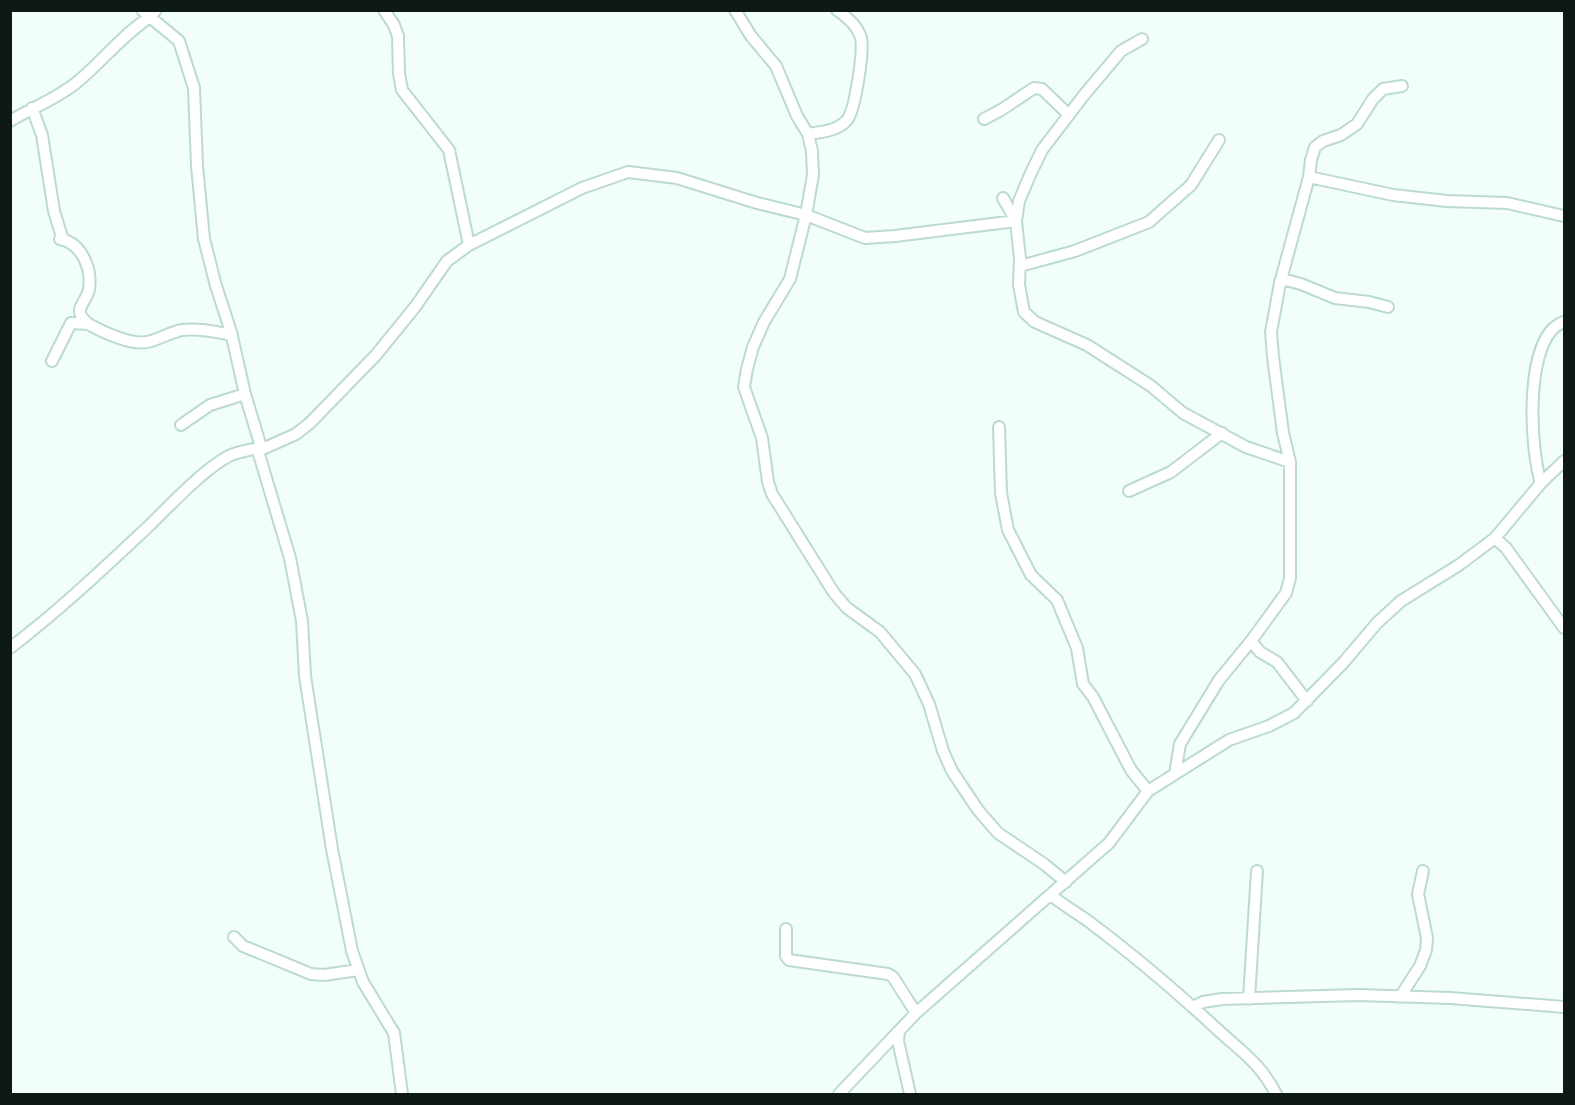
<svg xmlns="http://www.w3.org/2000/svg" width="1575" height="1105" font-family="'PT Sans Narrow',sans-serif">
<rect width="100%" height="100%" fill="#f2fefb"/>
<g fill="none" stroke-linecap="round" stroke-linejoin="round">
<g stroke="#bbdad2" stroke-width="14">
<path id="minor" d="M156 10 150 17 179 41 194 88 197 166 204 239 216 286 231 332 245 394 261 447 258 451 290 558 302 621 305 676 332 849 352 951 363 982 394 1033 402 1094
M384 10 394 25 398 36 399 74 402 90 449 150 469 245
M735 10 751 36 776 66 797 116 808 134 812 151 813 175 806 215 790 279 764 322 753 347 747 369 744 387 762 438 768 482 772 494 834 593 847 608 880 632 915 674 929 704 943 751 952 771 978 810 998 833 1044 864 1066 882
M1142 39 1121 51 1084 95 1042 150 1030 175 1019 201 1016 221 1020 258 1019 285 1024 312 1035 322 1087 345 1112 361 1151 386 1183 413 1246 447 1290 462
M32 108 42 135 54 211 62 237 60 239C82 243 92 269 89 289 88 297 81 303 80 310 79 316 86 322 90 325 105 333 135 347 151 341 162 338 171 332 182 330 199 328 216 332 232 335
M984 119 1001 110 1034 88 1042 89 1069 115
M10 121C32 108 56 99 76 83 102 62 122 35 150 17L142 10
M808 134C821 132 838 131 847 120 855 111 864 51 861 38 858 26 847 17 837 10
M1309 177 1393 195 1447 201 1507 203 1564 216
M1020 266 1075 251 1149 222 1191 185 1219 140
M1280 283 1286 280 1301 284 1335 298 1369 302 1388 307
M52 361 71 323 89 324
M181 425 210 405 245 394
M999 427 1001 493 1008 530 1031 575 1057 600 1077 648 1083 684 1093 697 1131 770 1148 791
M258 451 296 434 310 423 376 355 415 307 447 261 469 245 582 188 628 172 677 178 757 203 806 215 865 238 895 236 1016 221 1003 198
M1541 483C1530 450 1523 335 1564 322
M1129 491 1171 472 1222 433
M1495 538 1506 548 1564 628
M1251 641 1260 652 1277 662 1307 701
M10 648C60 610 105 567 151 524 171 504 206 467 231 455 240 451 252 450 261 447
M1175 774 1180 744 1219 680 1251 641 1286 593 1290 578V462L1283 433 1273 357 1271 332 1280 283 1309 177 1311 160 1315 147 1323 141 1341 135 1357 124 1373 99 1383 89 1402 86
M1051 895C1064 906 1079 914 1092 924 1136 957 1178 993 1218 1030 1243 1053 1260 1063 1276 1094
M786 929V956L789 960 888 974 893 977 916 1013
M234 937 243 946 311 974 324 975 358 970
M1400 997 1420 966 1426 950 1427 938 1418 894 1423 871
M1249 999 1257 871
M1193 1007 1203 1002 1222 999 1359 995 1450 998 1564 1007
M899 1032 898 1041 910 1094
M839 1094 916 1013 1109 843 1148 791 1229 740 1269 726 1294 713 1343 663 1377 623 1401 601 1459 565 1495 538 1541 483 1564 461"/>
</g>
<use href="#minor" stroke="#fff" stroke-width="10"/>
</g>
<rect width="1575" height="1105" fill="none" stroke="#0e1917" stroke-width="24"/>
</svg>
